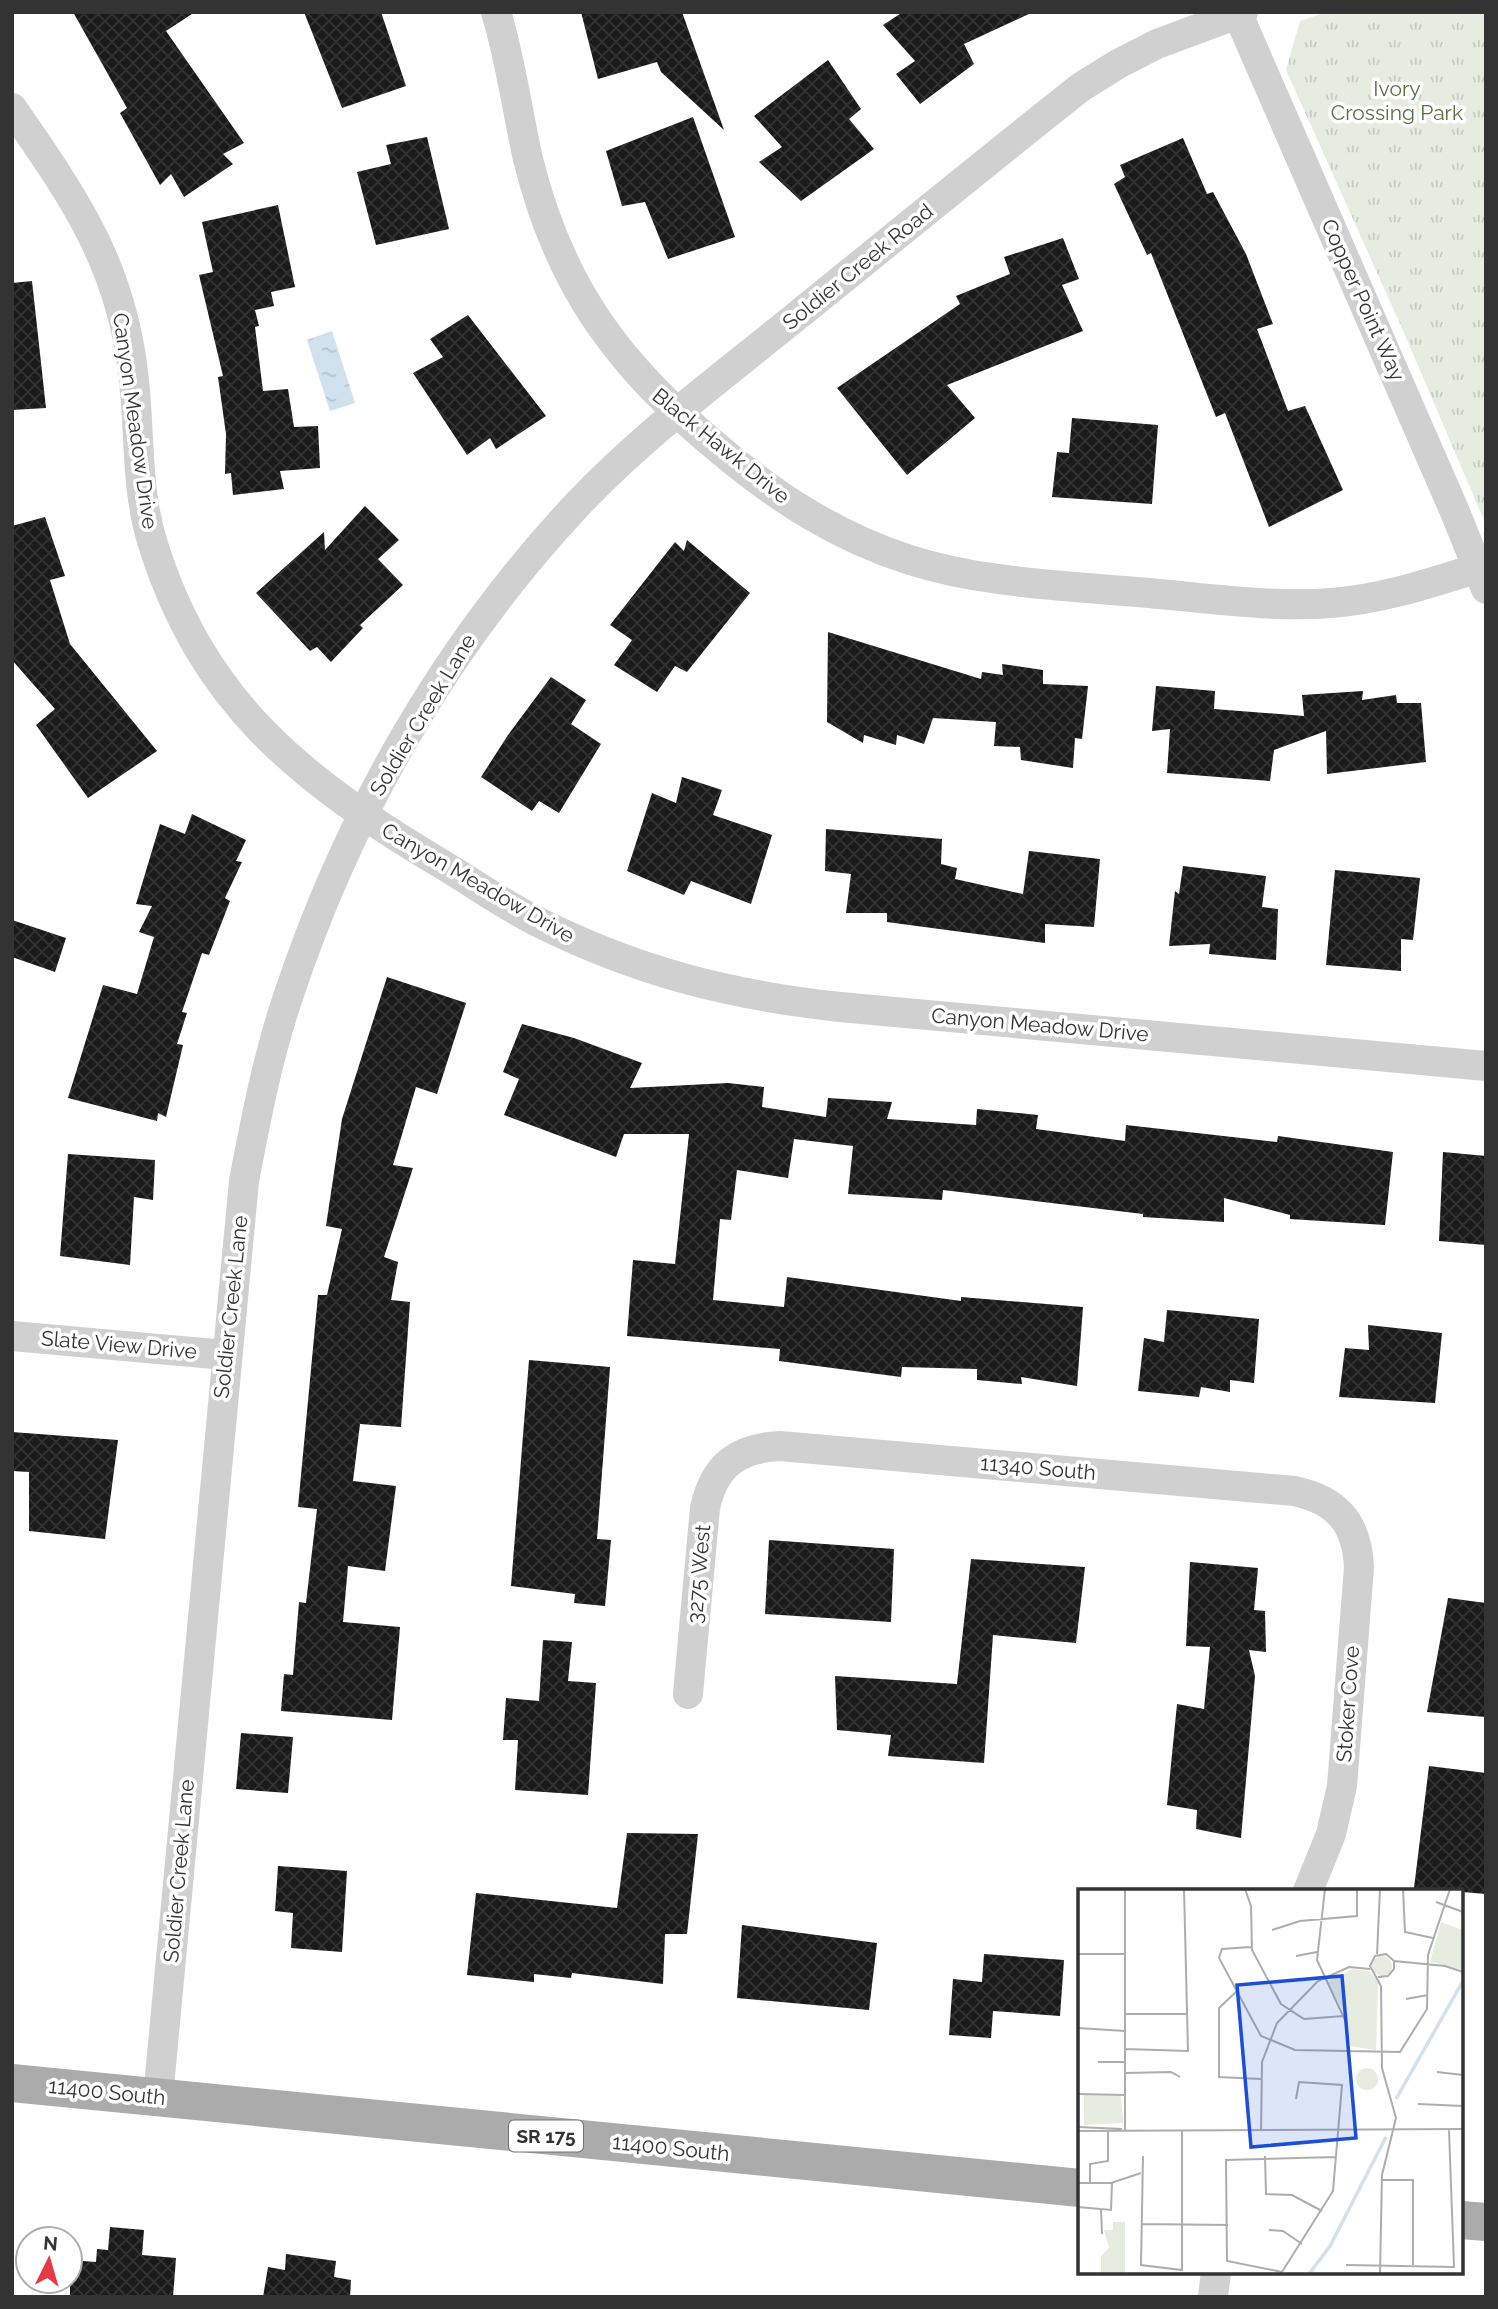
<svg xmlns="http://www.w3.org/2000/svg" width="1498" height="2309" font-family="Raleway,sans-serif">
<defs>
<pattern id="grass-tufts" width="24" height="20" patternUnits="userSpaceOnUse" patternTransform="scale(1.75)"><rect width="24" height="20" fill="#e6ecdf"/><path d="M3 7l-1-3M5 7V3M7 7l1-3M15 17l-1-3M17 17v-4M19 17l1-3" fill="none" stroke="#c6cbc0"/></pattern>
<pattern id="water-ripples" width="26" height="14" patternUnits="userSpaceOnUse" patternTransform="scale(1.75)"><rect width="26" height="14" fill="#cfe2ee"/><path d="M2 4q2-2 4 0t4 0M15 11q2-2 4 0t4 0" fill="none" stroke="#b2c2cd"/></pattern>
<pattern id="building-cross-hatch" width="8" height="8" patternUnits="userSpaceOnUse" patternTransform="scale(1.75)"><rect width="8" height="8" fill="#1a1a1a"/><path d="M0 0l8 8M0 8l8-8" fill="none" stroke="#333"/></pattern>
</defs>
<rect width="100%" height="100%" fill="#fff"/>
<path fill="url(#grass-tufts)" d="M1326 12H1486V525L1405 335 1286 70 1300 21Z"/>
<path fill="url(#water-ripples)" d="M332 331 355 403 330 411 307 340Z"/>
<path fill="url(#building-cross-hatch)" d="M73 12H195L166 31 244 143 223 154 233 164 184 197 171 174 160 185 120 113 127 108Z
M304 12H381L406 86 342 108Z
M581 12H682L724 130 661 72 657 62 598 79Z
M903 12H1033L964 44 974 64 920 104 896 74 915 61 883 25Z
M828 60 861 109 849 119 874 149 801 201 759 162 782 147 754 116Z
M693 117 735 237 668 259 645 202 622 206 606 151Z
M427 137 449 229 376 245 357 172 391 164 386 145Z
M1183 138 1207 194 1213 192 1246 254 1273 324 1257 329 1288 411 1305 406 1343 490 1269 527 1225 413 1216 417 1151 253 1147 255 1114 184 1125 177 1120 165Z
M278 205 295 287 271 292 274 306 255 310 259 326 255 327 263 391 288 389 294 427 318 426 320 468 280 471 284 489 233 495 231 473 225 474 226 434 218 377 223 376 199 275 213 272 202 222Z
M1063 238 1079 279 1062 285 1083 331 947 385 975 418 907 475 837 388 960 304 956 296 1010 274 1004 257Z
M32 281 46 408 12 410V283Z
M468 315 546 416 496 449 490 438 467 455 413 373 443 357 430 339Z
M1072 418 1158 425 1152 504 1052 497 1057 452 1069 453Z
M365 506 399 540 378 559 403 585 360 625 363 628 331 662 317 647 310 651 256 593 324 532 325 550Z
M45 517 65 576 50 580 70 644 157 751 88 798 36 725 55 709 12 660V526Z
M687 540 750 593 687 672 675 666 657 692 614 665 632 640 610 625 675 542 684 551Z
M828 632 981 679 982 672 1003 675 1002 664 1043 670V684L1088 686 1082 739 1075 738 1073 768 1021 760 1020 747 994 746 996 722 933 718 924 744 897 735 896 745 864 735 863 743 827 722Z
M551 677 586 700 571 724 601 744 559 813 539 801 532 811 481 777 508 735Z
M1156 686 1215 691 1214 709 1304 716 1302 695 1363 691 1362 700 1396 695 1397 703H1421L1426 762 1327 774 1326 731 1274 750 1270 781 1167 773 1170 729 1152 731Z
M682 777 722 790 713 815 772 835 751 904 691 881 684 895 627 871 652 793 676 803Z
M192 814 246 840 236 861 242 862 225 898 230 901 209 955 202 953 182 1012 187 1013 177 1044 183 1045 166 1117 158 1113 157 1121 68 1098 103 985 137 994 154 937 139 932 152 906 136 904 160 824 185 834Z
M826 829 942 839 941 864 957 868 955 879 1023 894 1029 851 1100 859 1094 927 1045 924V943L887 922V913H846L851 874 825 871Z
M1183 866 1266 876 1262 907 1278 909 1276 960 1209 954 1210 944 1169 946 1175 891 1179 894Z
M1335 870 1420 878 1413 940 1401 939V971L1326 965Z
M12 920 66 938 55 972 12 957Z
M387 977 466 1003 437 1094 416 1087 393 1165 413 1168 384 1257 398 1262 391 1300 410 1302 401 1427 360 1424 353 1481 396 1486 385 1571 348 1566 343 1622 400 1627 392 1720 281 1711 284 1674 293 1675 299 1602 306 1603 317 1509 298 1507 318 1295H327L342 1229 326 1226 342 1119Z
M522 1024 574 1038 642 1063 630 1088 728 1083 764 1087 762 1107 826 1117 828 1098 892 1102 887 1119 976 1125 977 1109 1038 1115 1036 1129 1125 1141 1126 1125 1277 1142 1278 1136 1393 1152 1385 1225 1290 1219V1215L1224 1198V1222L1143 1217V1214L943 1190 942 1200 848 1194 853 1146 794 1139 788 1178 737 1170 731 1220 720 1219 713 1300 784 1307 787 1277 961 1301V1297L1083 1307 1077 1386 1021 1377 1022 1384 977 1380V1369L902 1367 901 1377 779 1361 780 1349 627 1336 633 1260 675 1264 689 1134H624L616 1157 504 1115 519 1079 503 1072Z
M1443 1152 1486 1156V1245L1439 1241Z
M68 1154 155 1160 153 1200 134 1197 130 1265 60 1256Z
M1167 1310 1259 1319 1254 1383 1230 1380V1392L1201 1387 1199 1397 1138 1391 1144 1338 1164 1342Z
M1368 1325 1442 1333 1435 1403 1339 1397 1345 1348 1369 1350Z
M529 1360 610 1367 597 1539 611 1540 605 1606 574 1603 575 1594 511 1586Z
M12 1432 118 1440 105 1539 29 1531V1472L12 1471Z
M769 1540 894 1549 891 1622 765 1614Z
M971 1559 1085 1567 1076 1643 993 1635 984 1763 888 1756 891 1735 837 1730 835 1676 957 1684Z
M1190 1562 1258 1568 1254 1610 1265 1611 1266 1652 1249 1650 1255 1676 1241 1838 1196 1829 1197 1810 1167 1805 1177 1704 1204 1709 1210 1647 1186 1646Z
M1448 1598 1486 1603V1717L1427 1712Z
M543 1640 572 1642 568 1681 596 1683 588 1795 515 1790 518 1740H503L506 1698 539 1701Z
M241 1733 293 1737 288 1793 236 1789Z
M1429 1766 1486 1773V1894L1414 1888Z
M627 1833 698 1834 687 1934H665L663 1984 572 1973 571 1978 534 1974V1982L467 1975 476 1893 617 1908Z
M278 1866 347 1871 342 1952 291 1948 293 1913 275 1911Z
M742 1925 877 1943 869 2010 737 1998Z
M984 1954 1064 1960 1060 2016 993 2011 991 2038 949 2035 953 1979 982 1982Z
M110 2227 144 2230 142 2255 176 2258 173 2297H70V2260L96 2262 97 2249 108 2250Z
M286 2254 336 2261 334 2277 351 2280 350 2297H263L268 2267 285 2270Z"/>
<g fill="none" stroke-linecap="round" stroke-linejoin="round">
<path stroke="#d0d0d0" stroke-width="30" d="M496 12C511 61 517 110 528 159 538 200 552 239 571 276 607 346 659 399 719 449 776 497 837 537 910 560 982 583 1061 585 1136 592 1201 597 1267 608 1332 603 1383 599 1430 583 1478 568
M1237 12 1455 512 1486 589
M12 108C75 199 123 267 134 381 140 435 136 488 152 541 202 703 300 779 440 863 472 882 504 905 538 922 638 972 730 995 840 1007L1486 1066
M12 1336 226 1355
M688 1694 705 1508C714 1466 737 1448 780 1446L1294 1491C1337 1500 1357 1523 1359 1567L1342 1786 1331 1834 1308 1891
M158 2097 244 1181C256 1118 268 1055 289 994 349 814 446 645 576 506 644 434 722 377 798 315 892 239 986 162 1081 87L1118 64 1157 44 1243 12
M1213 2297 1216 2272"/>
<path stroke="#ababab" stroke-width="38" d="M12 2083 1080 2188
M1461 2220 1486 2222"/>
</g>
<g text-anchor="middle" stroke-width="7" stroke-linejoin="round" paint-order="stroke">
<rect fill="#fff" stroke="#707070" stroke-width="2" x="509" y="2120.5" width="74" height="31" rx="5"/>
<g font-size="19" font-weight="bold" fill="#333">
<text x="546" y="2143">SR 175</text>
</g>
<g font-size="21" fill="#56703f" stroke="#fff">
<text x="1397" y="96">Ivory<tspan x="1397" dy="24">Crossing Park</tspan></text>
</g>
<g font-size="21" fill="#333" stroke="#fff">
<text transform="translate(858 267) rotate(-39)" y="7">Soldier Creek Road</text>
<text transform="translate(1363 300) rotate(66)" y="7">Copper Point Way</text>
<text transform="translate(135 421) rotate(82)" y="7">Canyon Meadow Drive</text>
<text transform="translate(721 446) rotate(39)" y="7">Black Hawk Drive</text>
<text transform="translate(423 715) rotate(-59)" y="7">Soldier Creek Lane</text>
<text transform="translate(478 883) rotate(30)" y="7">Canyon Meadow Drive</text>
<text transform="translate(1040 1025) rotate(5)" y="7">Canyon Meadow Drive</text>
<text transform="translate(231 1307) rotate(-84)" y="7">Soldier Creek Lane</text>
<text transform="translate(119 1345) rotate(5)" y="7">Slate View Drive</text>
<text transform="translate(1038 1468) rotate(5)" y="7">11340 South</text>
<text transform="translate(699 1574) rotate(-85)" y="7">3275 West</text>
<text transform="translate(1348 1704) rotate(-86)" y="7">Stoker Cove</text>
<text transform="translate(179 1871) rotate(-85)" y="7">Soldier Creek Lane</text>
<text transform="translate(107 2092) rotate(6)" y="7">11400 South</text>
<text transform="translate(671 2148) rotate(6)" y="7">11400 South</text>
</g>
</g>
<g transform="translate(1078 1889)">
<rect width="385" height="385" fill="#fff"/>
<path d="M363 33 385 41V81L352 73ZM294 77a10 10 0 1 1 20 0a10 10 0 1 1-20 0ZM275 80 291 82 300 92 298 161 272 157 269 129 250 93ZM278 190a11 11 0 1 1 22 0a11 11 0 1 1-22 0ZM6 206 43 207 45 234 6 236ZM35 333H47V385H23V367L31 359 26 341H35Z" fill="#e6ecdf"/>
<path d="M18 221a9 9 0 1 1 18 0a9 9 0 1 1-18 0Z" fill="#e6ecdf"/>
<path fill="none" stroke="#cfe2ee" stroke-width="3.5" d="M318 210 385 92M231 385 252 357 308 248"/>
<path fill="none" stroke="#adadad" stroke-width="2" d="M167 0 173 17 174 61 203 115 226 130 266 127M247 0 239 71 268 133 270 162M325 0 327 43 355 49M358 13 385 23M194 41 222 32 279 27V0M173 58 144 60 141 69 183 147 217 161 322 163 349 120 350 66 372 0M0 65H47M299 65 302 0M218 67 239 63M316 72 367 77 385 83M300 88 310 87 316 80V72L308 65 297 67 292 77 303 97 304 179 318 229 304 286 302 385M159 102 141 119V188L183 190M328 110 350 106M47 125H110M0 139 47 142M47 160 110 162 106 0M20 173H47M359 183 385 186M47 184 93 183 102 188M0 205 47 206M340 215 385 217M0 238 44 240M47 241V0M0 242 385 240M183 242 184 173 199 134 240 92 271 78 292 80M65 267 63 376 104 381V241M187 267 188 305 214 306 244 322M304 291H335V376M0 294H33L63 284M12 294V275L30 272V243M0 318 33 321 34 294M23 320 24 345M63 335 150 336M191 341 205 342 224 355M268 376 376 378 371 241M204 383 149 372 148 271 258 268M204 383 255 302 264 196 221 193 218 210"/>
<path fill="#1d4ed8" fill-opacity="0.15" stroke="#1d4ed8" stroke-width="3.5" d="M264 87 278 249 173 258 159 96Z"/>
<rect width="385" height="385" fill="none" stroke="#333" stroke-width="3.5"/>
</g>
<rect width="1498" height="2309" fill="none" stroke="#333333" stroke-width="28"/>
<g transform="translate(49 2260) rotate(5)"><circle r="33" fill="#ffffff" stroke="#adadad" stroke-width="2"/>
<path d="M0-5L12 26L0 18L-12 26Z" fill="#e63946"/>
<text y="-10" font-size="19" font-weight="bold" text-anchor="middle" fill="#333333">N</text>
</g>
</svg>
